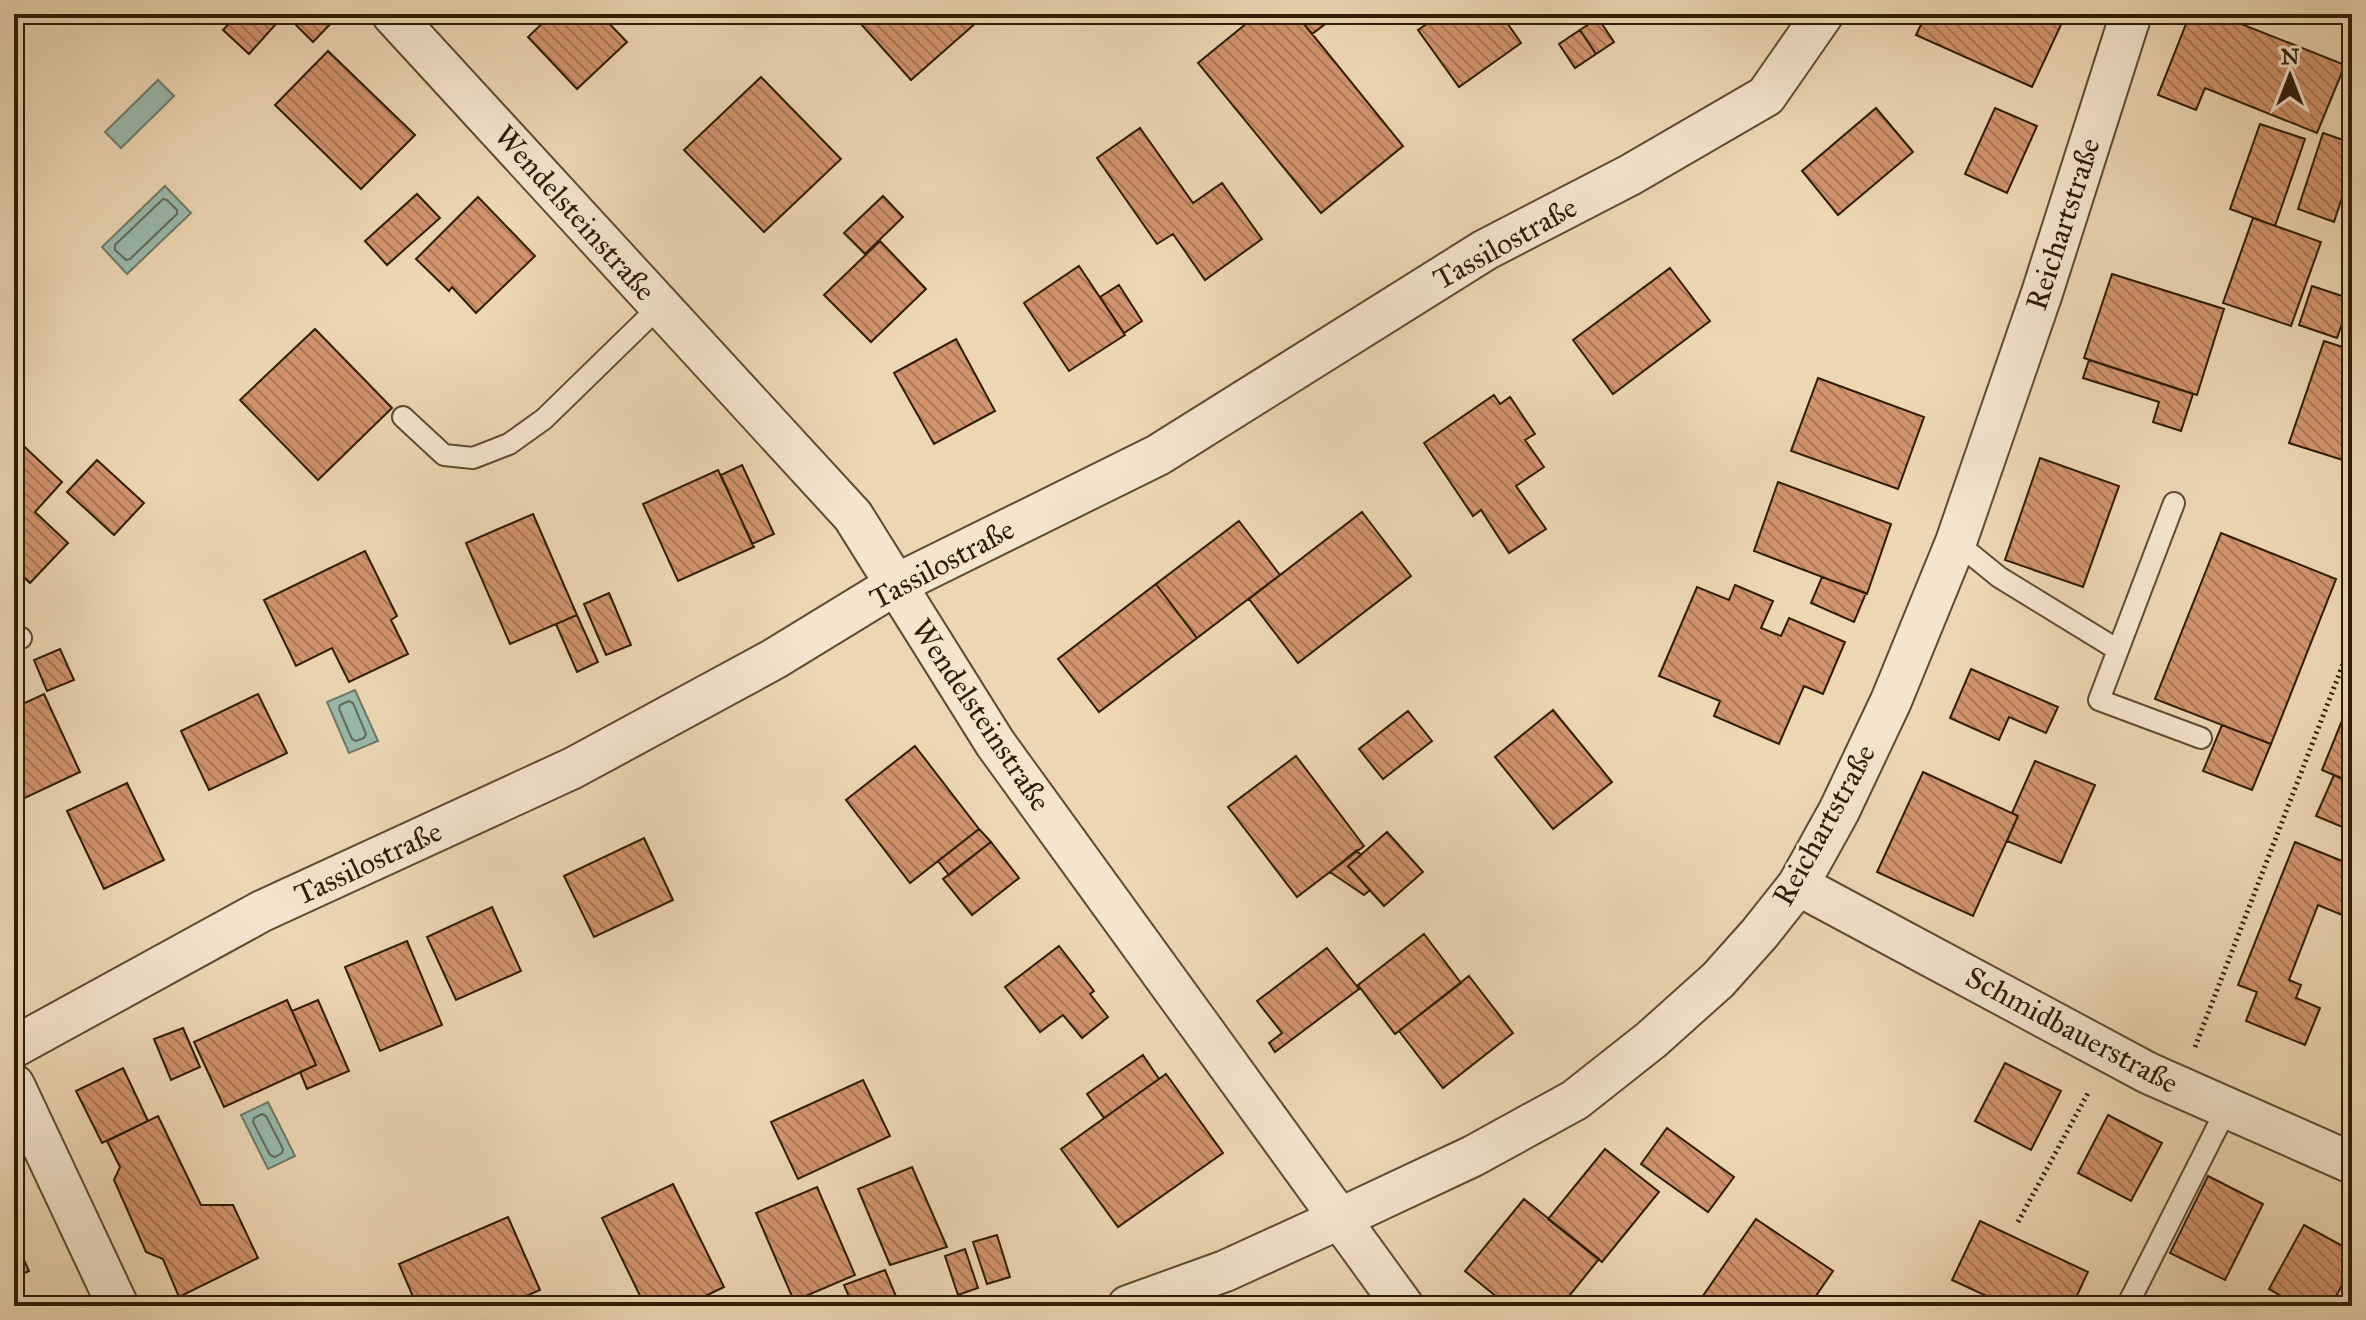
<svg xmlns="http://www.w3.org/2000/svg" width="2366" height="1320" font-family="'IM FELL Great Primer',serif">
<defs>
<pattern id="building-back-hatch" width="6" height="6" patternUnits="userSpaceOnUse" patternTransform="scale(2)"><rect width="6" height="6" fill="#d2946e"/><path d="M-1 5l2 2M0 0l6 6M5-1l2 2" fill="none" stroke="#ab7858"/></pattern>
</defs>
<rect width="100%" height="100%" fill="#edd7b3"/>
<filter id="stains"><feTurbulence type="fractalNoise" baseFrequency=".0025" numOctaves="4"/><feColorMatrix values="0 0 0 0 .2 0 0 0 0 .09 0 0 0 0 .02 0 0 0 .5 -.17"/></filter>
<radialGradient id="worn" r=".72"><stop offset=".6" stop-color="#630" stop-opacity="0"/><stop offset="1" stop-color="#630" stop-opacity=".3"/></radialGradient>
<path fill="#99baad" stroke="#6e7b6a" stroke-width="2" d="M158 80 174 96 121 148 105 132Z
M165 186 191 213 127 274 102 247Z
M355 690 378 741 349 753 327 702Z
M268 1102 295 1156 268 1169 241 1115Z"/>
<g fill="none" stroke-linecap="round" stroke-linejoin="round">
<path stroke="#646c5a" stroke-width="2" d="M163 199 167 200 177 210V214L130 259 126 260 115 250V245Z
M349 701 353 703 366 734 364 738 356 741 352 739 339 709 340 705Z
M262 1114 266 1116 283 1149 282 1153 275 1157 270 1155 253 1122 254 1118Z"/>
</g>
<path fill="url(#building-back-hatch)" stroke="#2e1d06" stroke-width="2" d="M238 14H283L284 15 249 54 223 30Z
M285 14H340L313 42Z
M552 14H600L627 42 577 89 528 37Z
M852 14H986L911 80Z
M1258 14H1296L1403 146 1321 213 1198 63Z
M1296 14H1330L1333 18 1312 34Z
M1441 14H1501L1521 43 1459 87 1418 30Z
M1926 14H2066L2032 87 1916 35Z
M2190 14H2216L2345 65 2317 133 2205 88 2196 110 2158 95Z
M1598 18 1614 42 1596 54 1580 30Z
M1580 30 1596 54 1575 68 1559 44Z
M328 51 415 135 361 189 275 105Z
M761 77 841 159 764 232 684 150Z
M1876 108 1913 152 1838 215 1802 171Z
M1995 108 2037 126 2007 193 1965 174Z
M2260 124 2305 139 2275 226 2230 209Z
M1140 128 1193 203 1222 183 1262 239 1205 280 1173 234 1157 244 1097 158Z
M2323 133 2352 143V167L2334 222 2298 209Z
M417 194 440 218 387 265 365 241Z
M883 196 903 217 865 254 844 233Z
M478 197 535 256 476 313 452 287 449 291 416 259Z
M2253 218 2321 242 2291 326 2223 303Z
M880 241 926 289 871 342 824 295Z
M1079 266 1125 335 1069 371 1024 303Z
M1670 268 1710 321 1613 394 1573 340Z
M2112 274 2224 309 2197 395 2084 358Z
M1119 285 1142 321 1124 333 1100 297Z
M2312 286 2351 299 2337 338 2299 325Z
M315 329 392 408 318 480 240 400Z
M956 339 995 411 934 444 894 373Z
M2324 341 2352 350V463L2289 443Z
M2089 360 2193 394 2181 431 2153 422 2159 402 2083 378Z
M1818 378 1924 417 1898 489 1791 451Z
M1494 395 1500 404 1510 397 1535 434 1525 440 1544 467 1516 486 1546 529 1509 553 1481 510 1473 516 1424 443Z
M14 437 62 482 35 512 68 543 30 583 14 568Z
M2040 458 2119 486 2083 587 2005 560Z
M97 460 144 503 114 535 67 492Z
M742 465 774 534 752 544 721 475Z
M718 470 754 547 678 581 643 504Z
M1778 482 1891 524 1867 594 1754 551Z
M1362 512 1411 576 1298 663 1249 599Z
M533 514 577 615 510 644 466 543Z
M1239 521 1280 575 1197 638 1156 584Z
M2221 533 2336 579 2271 744 2155 699Z
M365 551 397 616 391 620 408 654 349 682 332 648 296 666 264 600Z
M1822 577 1866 593 1854 622 1811 603Z
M1156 584 1197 638 1099 712 1058 659Z
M1735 585 1773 601 1761 628 1781 636 1789 618 1845 642 1823 694 1804 686 1779 744 1714 716 1720 701 1659 676 1697 587 1729 600Z
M609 593 631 645 606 655 584 604Z
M577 615 598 662 577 672 556 624Z
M60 649 74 680 47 691 34 660Z
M1971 669 2058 707 2046 733 2009 717 1999 740 1950 718Z
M44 694 80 772 14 803V708Z
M258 694 287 753 209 790 181 731Z
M2352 696V783L2322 770Z
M1553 710 1612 782 1553 829 1495 757Z
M1408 711 1432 741 1383 779 1359 749Z
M2222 725 2271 744 2252 790 2203 771Z
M915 746 979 829 910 883 846 800Z
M1296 756 1364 846 1297 897 1228 807Z
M2035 761 2095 785 2061 863 2007 841 2018 816 2012 813Z
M1923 772 2018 816 1973 916 1877 872Z
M2334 775 2351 782 2352 831 2316 816Z
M127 783 164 860 104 889 67 811Z
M979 829 991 842 949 875 938 861Z
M1387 832 1423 872 1384 906 1348 866Z
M644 838 673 900 594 937 564 876Z
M991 842 1019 878 972 915 943 879Z
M2295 842 2352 865V919L2318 905 2289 980 2301 985 2296 998 2320 1008 2305 1045 2246 1021 2257 992 2238 985Z
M1357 850 1361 855 1348 866 1370 890 1364 895 1330 872Z
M492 907 521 971 456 1000 427 937Z
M1424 934 1461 983 1395 1034 1358 985Z
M407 941 442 1025 380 1051 345 967Z
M1059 946 1094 991 1090 994 1108 1017 1082 1038 1063 1015 1040 1032 1005 987Z
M1327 948 1359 989 1275 1052 1269 1043 1282 1033 1257 1001Z
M1469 976 1513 1033 1443 1088 1399 1031Z
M287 1000 316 1065 224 1107 194 1042Z
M318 1000 349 1071 307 1089 300 1072 316 1065 292 1011Z
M183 1028 200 1067 171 1080 154 1039Z
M1143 1055 1159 1079 1104 1118 1087 1094Z
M2005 1063 2061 1091 2031 1150 1975 1121Z
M123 1068 148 1121 102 1143 76 1091Z
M1166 1074 1223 1153 1118 1227 1061 1149Z
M863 1080 890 1136 798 1179 771 1122Z
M2108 1115 2162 1143 2131 1201 2078 1173Z
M158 1116 201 1205H233L258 1258 179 1297 163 1259 146 1252 114 1180 120 1167 107 1141Z
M1667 1128 1734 1177 1708 1212 1641 1164Z
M1605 1149 1659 1192 1602 1262 1548 1219Z
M912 1167 947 1247 890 1265 858 1189Z
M2208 1176 2263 1204 2225 1280 2170 1253Z
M673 1184 724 1287 685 1306H645L602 1218Z
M817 1187 855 1275 794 1301 756 1213Z
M1524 1199 1599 1259 1561 1306H1508L1465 1271Z
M508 1217 540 1290 503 1306H417L399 1264Z
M1756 1219 1833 1271 1809 1306H1696Z
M1980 1221 2088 1272 2072 1306H2008L1952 1280Z
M2304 1225 2352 1251V1266L2331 1306H2299L2269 1289Z
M997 1235 1010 1277 987 1284 973 1242Z
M14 1238 29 1271 14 1278Z
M965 1249 978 1288 958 1295 945 1256Z
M885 1270 900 1306H853L844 1285Z"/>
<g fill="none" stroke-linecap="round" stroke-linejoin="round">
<g stroke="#5e4c31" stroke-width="24">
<path id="lane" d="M403 417 444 455 473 458 509 444 544 419 660 306
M1956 542 1999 577 2118 650 2174 503
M14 641 21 638
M2118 650 2099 700 2201 738
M2127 1306 2227 1108"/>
</g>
<g stroke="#5e4c31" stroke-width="44">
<path id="street" d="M392 14 853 516 995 743 1403 1306
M1798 885 2148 1073 2352 1163
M14 1047 262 911 573 768 774 659 895 585 1158 455 1485 250 1630 175 1766 96 1823 14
M14 1085 118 1306
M1128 1306 1225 1271 1341 1218 1473 1156 1575 1100 1651 1040 1718 980 1760 933 1798 885 1839 811 1891 701 1956 542 2042 293 2131 14"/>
</g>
<path stroke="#2e1d06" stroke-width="5" stroke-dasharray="2 4" stroke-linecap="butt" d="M2195 1047 2352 641
M2018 1222 2088 1093"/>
<use href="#lane" stroke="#f3e5ce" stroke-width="20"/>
<use href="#street" stroke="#f3e5ce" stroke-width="40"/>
</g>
<g text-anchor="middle" stroke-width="6" stroke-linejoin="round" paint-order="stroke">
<g font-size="30" fill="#2e1d06" stroke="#f3e5ce">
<text transform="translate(575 213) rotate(48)" y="10">Wendelsteinstraße</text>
<text transform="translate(2063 224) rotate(-72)" y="10">Reichartstraße</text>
<text transform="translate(1505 243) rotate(-29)" y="10">Tassilostraße</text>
<text transform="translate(942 564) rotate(-28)" y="10">Tassilostraße</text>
<text transform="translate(981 715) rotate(56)" y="10">Wendelsteinstraße</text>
<text transform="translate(1824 825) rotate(-61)" y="10">Reichartstraße</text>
<text transform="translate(368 863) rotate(-25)" y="10">Tassilostraße</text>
<text transform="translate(2072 1030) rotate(28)" y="10">Schmidbauerstraße</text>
</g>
</g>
<rect width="2366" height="1320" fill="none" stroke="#edd7b3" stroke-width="48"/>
<rect x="16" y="16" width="2334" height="1288" fill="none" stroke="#2e1d06" stroke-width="4"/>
<rect x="24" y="24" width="2318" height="1272" fill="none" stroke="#2e1d06" stroke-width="2"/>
<g transform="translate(2290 76)" stroke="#f3e5ce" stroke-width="6" paint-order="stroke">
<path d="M0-6L14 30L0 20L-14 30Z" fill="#2e1d06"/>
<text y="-12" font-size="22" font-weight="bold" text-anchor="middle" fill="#2e1d06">N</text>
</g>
<rect width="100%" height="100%" filter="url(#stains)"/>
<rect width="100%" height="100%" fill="url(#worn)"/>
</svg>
